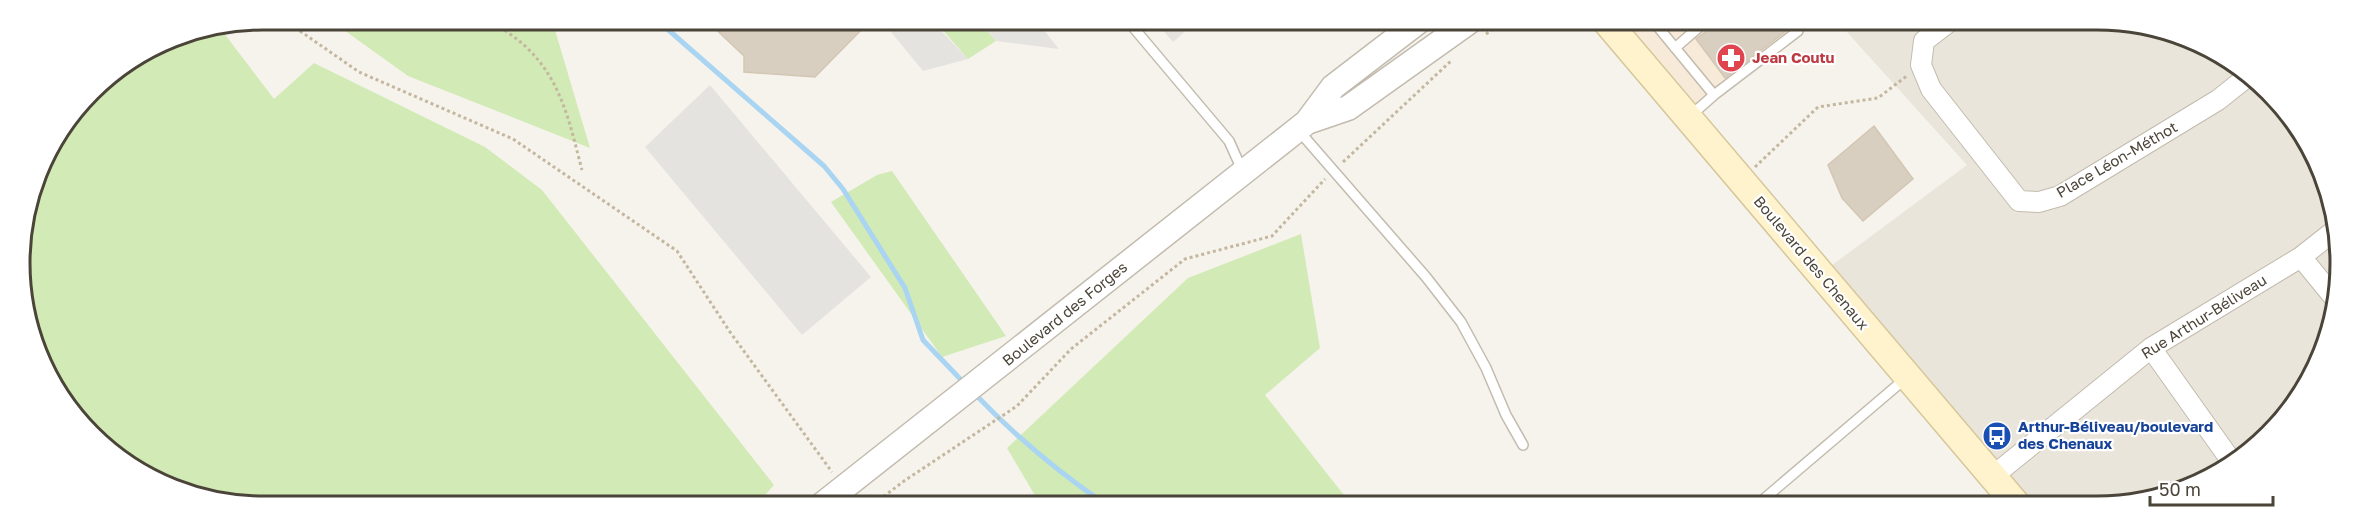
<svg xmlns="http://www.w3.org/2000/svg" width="2360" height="526" font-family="'Golos Text',sans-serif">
<rect width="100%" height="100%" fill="#f6f3ec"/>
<path fill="#eae5da" d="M1837 21 2129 22 2219 52 2290 115 2332 200 2338 295 2315 371 2269 435 2204 482 2128 504H2005L1977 479 1812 280 1967 165Z"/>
<path fill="#f7ead8" d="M1623 21H1811L1701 109Z"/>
<path fill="#e6e2dd" d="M1155 21H1197L1173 42Z"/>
<path fill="#d2eab5" d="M330 20H552L590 148 408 76Z
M934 20H978L996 41 968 59Z
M220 28 274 99 314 63 485 147 542 190 774 485 757 504H231L142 474 70 412 32 341 20 247 45 155 102 80 170 38Z
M892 171 1006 336 942 357 831 202 877 175Z
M1301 234 1320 348 1265 395 1351 504H1040L1007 448 1188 278Z"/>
<path fill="#e5e3e0" d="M881 20H931L968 59 923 71Z
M979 20H1036L1059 49 996 41Z
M710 85 871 277 802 335 645 147Z"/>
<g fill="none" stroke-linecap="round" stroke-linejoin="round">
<path stroke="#a9d4f2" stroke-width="5" d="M657 20 824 166 843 189 905 288 923 340 965 384
M974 393C1013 434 1058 472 1105 504"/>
</g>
<path fill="#d8cfc1" stroke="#d3c7b4" stroke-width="1.5" d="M706 20H871L815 77 744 72V56Z
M1720 21H1799L1725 78 1696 39Z
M1874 126 1913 179 1863 221 1842 198 1828 165Z"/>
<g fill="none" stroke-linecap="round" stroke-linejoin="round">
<g stroke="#c2bbae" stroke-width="12">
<path id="service" d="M1127 20 1229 141 1243 172
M1653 21 1714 95 1689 117
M1675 48 1706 21
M1714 95 1798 31
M1299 131 1426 277 1461 322 1486 368 1506 415 1523 445
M1758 504 1906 378"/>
</g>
<g stroke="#c2bbae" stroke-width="22">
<path id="minor" d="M1950 21 1924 41 1921 65 1931 89 2019 201 2039 202 2060 196 2218 100 2247 77
M2301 257 2337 301
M2151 348 2232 462
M1993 476 2151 348 2301 257 2334 231"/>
</g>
<g stroke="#c2bbae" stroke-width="27">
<path id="tertiary" d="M1307 122 1348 108 1470 21
M823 504 1307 122 1333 87 1419 21"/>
</g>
<g stroke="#d6c79b" stroke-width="30">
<path id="secondary" d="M1606 21 2016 504"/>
</g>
<path stroke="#c4b79f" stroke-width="3" stroke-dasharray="3 3" stroke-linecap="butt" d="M295 20 300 31 359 72 513 139 677 251 730 332 832 472
M490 20C502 29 516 37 527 48 562 81 570 125 582 170
M1486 34 1504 21
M1343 162 1452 60
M1755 167 1818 107 1878 98 1908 75
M874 504 904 481 1017 406 1071 349 1185 259 1272 236 1325 179"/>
<use href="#service" stroke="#fff" stroke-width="9"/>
<use href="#minor" stroke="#fff" stroke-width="20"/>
<use href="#tertiary" stroke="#fff" stroke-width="24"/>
<use href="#secondary" stroke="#fff3cd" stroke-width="27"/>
</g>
<defs>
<g id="pharmacy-disc" transform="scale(1.5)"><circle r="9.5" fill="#e0444e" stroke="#fff"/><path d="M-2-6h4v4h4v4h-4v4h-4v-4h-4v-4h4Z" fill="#fff"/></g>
<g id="bus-disc" transform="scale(1.5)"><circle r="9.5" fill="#1a4fb4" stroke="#fff"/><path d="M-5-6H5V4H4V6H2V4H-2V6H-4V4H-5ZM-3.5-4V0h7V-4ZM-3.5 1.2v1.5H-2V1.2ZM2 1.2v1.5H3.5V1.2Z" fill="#fff"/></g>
</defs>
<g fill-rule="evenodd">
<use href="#pharmacy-disc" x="1731" y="58"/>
<use href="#bus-disc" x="1997" y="436"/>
</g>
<g text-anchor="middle" stroke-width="4.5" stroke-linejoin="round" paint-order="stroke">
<g font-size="15" font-weight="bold" fill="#be3a42" stroke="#fff" text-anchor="start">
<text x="1752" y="63">Jean Coutu</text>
</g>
<g font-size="15" fill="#4b4439" stroke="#fff">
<text transform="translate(2117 160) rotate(-30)" y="5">Place Léon-Méthot</text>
<text transform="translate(1811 263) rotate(50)" y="5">Boulevard des Chenaux</text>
<text transform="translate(1065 314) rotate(-39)" y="5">Boulevard des Forges</text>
<text transform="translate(2204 317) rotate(-32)" y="5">Rue Arthur-Béliveau</text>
</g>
<g font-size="15" font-weight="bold" fill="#164399" stroke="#fff" text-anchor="start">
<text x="2018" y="432">Arthur-Béliveau/boulevard<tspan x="2018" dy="17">des Chenaux</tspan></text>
</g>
</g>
<path d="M0 0H2360V526H0ZM263 30H2097A233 233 0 0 1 2330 263V263A233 233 0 0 1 2097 496H263A233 233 0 0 1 30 263V263A233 233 0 0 1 263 30Z" fill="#fff" fill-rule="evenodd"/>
<path fill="none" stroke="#4b4439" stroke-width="3" d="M263 30H2097A233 233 0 0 1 2330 263V263A233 233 0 0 1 2097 496H263A233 233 0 0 1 30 263V263A233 233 0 0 1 263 30Z"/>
<path d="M2150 496v9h123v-9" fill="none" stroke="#4b4439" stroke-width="3"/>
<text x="2159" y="496" font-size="18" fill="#4b4439" stroke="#ffffff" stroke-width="4.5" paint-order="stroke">50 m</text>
</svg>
